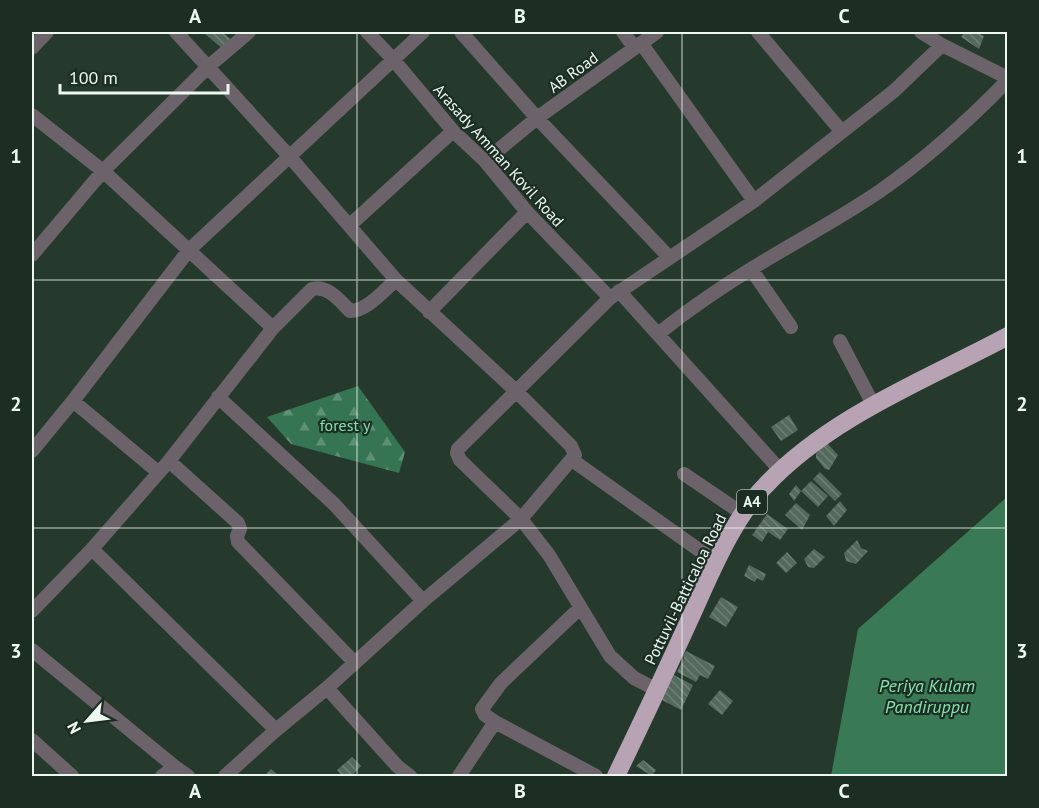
<svg xmlns="http://www.w3.org/2000/svg" width="1039" height="808" font-family="'PT Sans',sans-serif">
<defs>
<pattern id="forest-firs" width="22" height="20" patternUnits="userSpaceOnUse" patternTransform="scale(1.5)"><rect width="22" height="20" fill="#367553"/><path d="M5 1l3.5 6h-7zM16 11l3.5 6h-7z" fill="#5d9074"/></pattern>
<pattern id="building-back-hatch" width="6" height="6" patternUnits="userSpaceOnUse" patternTransform="scale(1.5)"><rect width="6" height="6" fill="#556a5d"/><path d="M-1 5l2 2M0 0l6 6M5-1l2 2" fill="none" stroke="#6e8075"/></pattern>
</defs>
<rect width="100%" height="100%" fill="#25392d"/>
<path fill="url(#forest-firs)" d="M358 386 405 452 399 473 291 444 267 417Z"/>
<path fill="#3a7956" d="M1007 497V776H831L858 629Z"/>
<path fill="url(#building-back-hatch)" d="M203 32H222L232 40 224 50Z
M965 32H976L984 36 979 49 961 37Z
M789 415 798 430 781 441 771 427Z
M827 443 838 455 829 470 825 469 816 458V453Z
M820 472 842 494 835 501 813 479Z
M811 481 828 496 818 507 801 491Z
M796 485 801 491 794 501 789 494Z
M840 501 847 510 834 526 826 516Z
M796 503 810 515 802 530 785 515Z
M767 514 788 529 780 540 768 532 762 542 752 535Z
M857 540 861 548 868 551 856 564 846 561 844 553Z
M814 549 825 557 814 568 808 567 804 559Z
M787 552 797 563 786 573 776 563Z
M749 565 766 574 763 581 757 578 755 582 744 576Z
M721 597 738 607 726 627 709 617Z
M686 651 715 666 708 679 700 675 696 682 677 672 684 658 683 655Z
M674 675 693 685 681 710 662 700Z
M720 690 733 701 722 715 708 704Z
M352 757 361 766 352 776H342L337 770Z
M643 760 656 770 652 776 636 766Z
M271 769 279 776H264Z"/>
<g fill="none" stroke-linecap="round" stroke-linejoin="round">
<path stroke="#6b6369" stroke-width="14" d="M176 32 290 157 396 280 516 391 571 446 575 455 521 519 423 601 327 688 276 730 225 776
M367 32 392 58 453 131 485 161 527 212 610 298
M461 32 537 118 669 257
M623 32 634 47
M758 32 842 132
M921 32 942 45 1008 78
M641 43 754 201
M32 48 47 32
M32 115 103 171 273 328
M485 161 537 118 657 32
M350 225 453 131
M32 255 103 171 209 66 249 32
M751 269 791 327
M619 291 780 470
M429 312 527 212
M658 334C694 305 732 280 771 257 808 235 845 215 880 191 926 159 969 120 1008 80
M840 341 874 406
M218 397 334 504 423 601
M73 401 158 472
M32 451 73 401 189 250 423 32
M572 460 716 562
M169 461 238 523 240 529 237 536 238 542 355 663
M684 474 743 514
M92 549 276 730
M580 608 501 683 482 709 485 715 495 722 596 776
M32 611 92 549 169 461 273 328 312 289C328 285 340 301 350 311 367 311 384 290 396 280
M32 650 175 767 162 776
M327 688 397 766 410 776
M657 690 634 678 610 656 549 555 521 519 460 460 457 453 458 449 610 298 754 201 894 91 942 45
M32 740 72 776
M175 767 188 776
M459 776 495 722"/>
<path stroke="#b7a3b3" stroke-width="18" d="M616 776C642 722 668 667 693 612 711 572 734 517 765 486 831 416 924 381 1008 336"/>
</g>
<path fill="none" stroke="#ecf8f0" stroke-width="1.5" stroke-opacity="0.55" d="M357 32V776M682 32V776M32 280H1008M32 528H1008"/>
<g text-anchor="middle" stroke-width="4.5" stroke-linejoin="round" paint-order="stroke">
<rect fill="#1c2e23" stroke="#aebbb2" stroke-width="1.5" x="737" y="490" width="30" height="24" rx="4.5"/>
<g font-size="15" font-weight="bold" fill="#ecf8f0">
<text x="752" y="507">A4</text>
</g>
<g font-size="16" fill="#ecf8f0" stroke="#1c2e23">
<text transform="translate(573 72) rotate(-36)" y="6">AB Road</text>
<text transform="translate(499 155) rotate(48)" y="6">Arasady Amman Kovil Road</text>
<text transform="translate(685 589) rotate(-64)" y="6">Pottuvil-Batticaloa Road</text>
</g>
<g font-size="16" fill="#84e0ac" stroke="#1c2e23">
<text x="345" y="431">forest y</text>
</g>
<g font-size="18" font-style="italic" fill="#87e3ae" stroke="#1c2e23">
<text x="927" y="692">Periya Kulam<tspan x="927" dy="21">Pandiruppu</tspan></text>
</g>
</g>
<rect width="1039" height="808" fill="none" stroke="#1c2e23" stroke-width="66"/>
<g transform="translate(87 721) rotate(242)" stroke="#1c2e23" stroke-width="4.5" paint-order="stroke">
<path d="M0-4.5L10 22L0 15L-10 22Z" fill="#ecf8f0"/>
<text y="-9" font-size="16" font-weight="bold" text-anchor="middle" fill="#ecf8f0">N</text>
</g>
<path d="M60 84v9h168v-9" fill="none" stroke="#ecf8f0" stroke-width="3"/>
<text x="69" y="84" font-size="18" fill="#ecf8f0" stroke="#1c2e23" stroke-width="4.5" paint-order="stroke">100 m</text>
<rect x="33" y="33" width="973" height="742" fill="none" stroke="#ecf8f0" stroke-width="2"/>
<g font-size="20" text-anchor="middle" font-weight="bold" fill="#ecf8f0">
<text x="195" y="23">A</text>
<text x="520" y="23">B</text>
<text x="844" y="23">C</text>
<text x="16" y="163">1</text>
<text x="1022" y="163">1</text>
<text x="16" y="411">2</text>
<text x="1022" y="411">2</text>
<text x="16" y="658">3</text>
<text x="1022" y="658">3</text>
<text x="195" y="798">A</text>
<text x="520" y="798">B</text>
<text x="844" y="798">C</text>
</g>
</svg>
